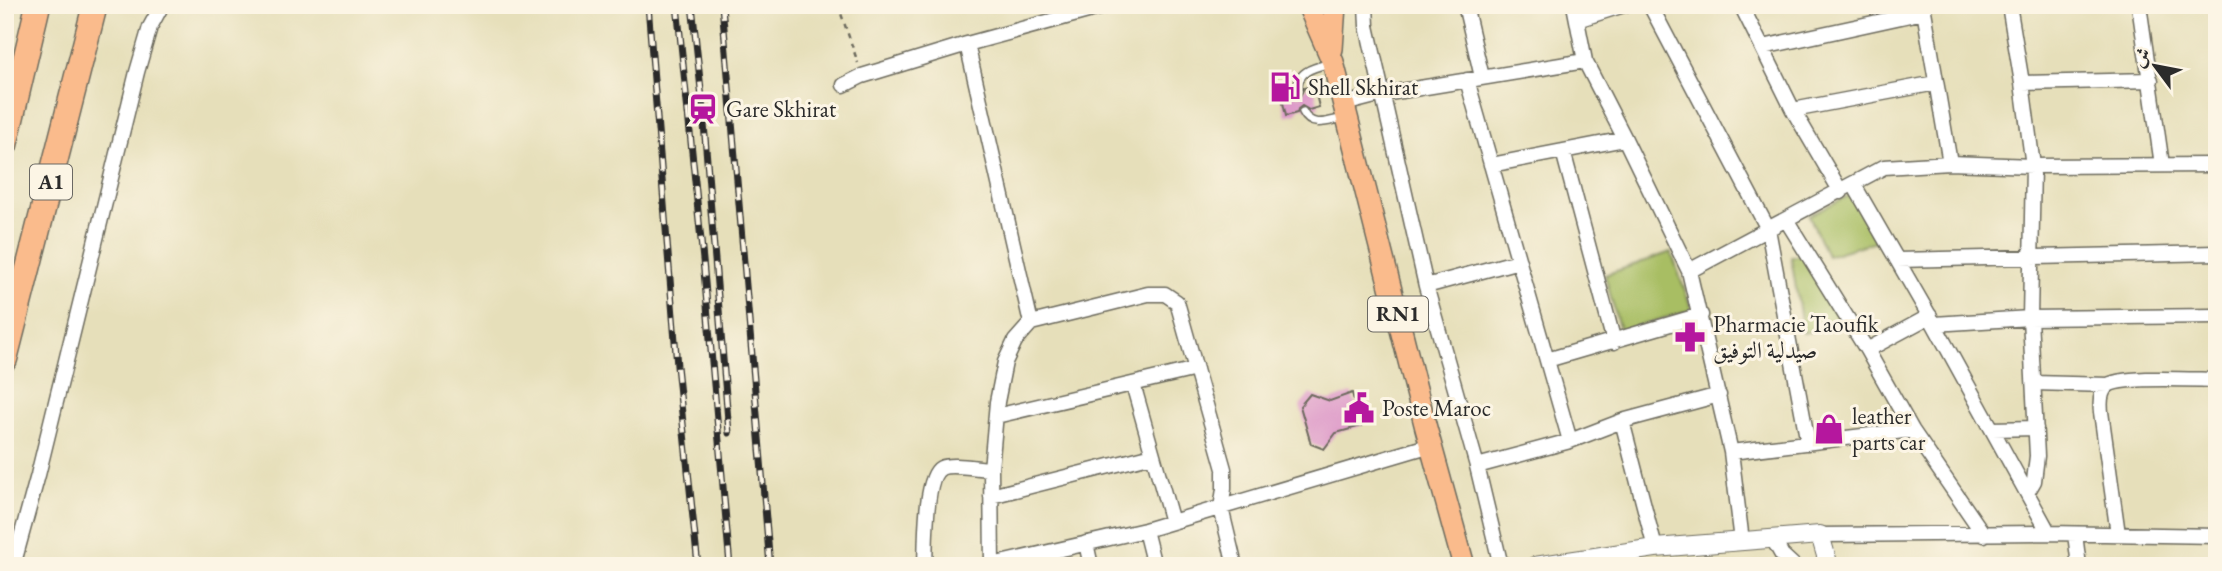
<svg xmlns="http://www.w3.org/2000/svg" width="2222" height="571" font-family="'EB Garamond',Amiri,serif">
<rect width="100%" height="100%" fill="#fcf5e5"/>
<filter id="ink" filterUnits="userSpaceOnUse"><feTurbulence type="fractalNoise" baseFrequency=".0143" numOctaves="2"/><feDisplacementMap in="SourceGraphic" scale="14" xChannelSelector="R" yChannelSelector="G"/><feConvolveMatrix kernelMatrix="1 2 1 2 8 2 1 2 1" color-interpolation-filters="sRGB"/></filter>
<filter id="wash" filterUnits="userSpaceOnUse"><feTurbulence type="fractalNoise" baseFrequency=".00686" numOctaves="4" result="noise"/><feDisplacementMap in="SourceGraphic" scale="28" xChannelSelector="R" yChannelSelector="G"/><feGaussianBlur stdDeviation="1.57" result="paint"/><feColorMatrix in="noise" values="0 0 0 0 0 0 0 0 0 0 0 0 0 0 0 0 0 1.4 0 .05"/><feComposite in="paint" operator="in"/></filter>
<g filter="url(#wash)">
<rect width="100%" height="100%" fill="#e6dfba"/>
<path fill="#a8be63" stroke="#6a7447" stroke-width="2" d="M1850 195 1876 241 1827 256 1809 215Z
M1671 252 1692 310 1620 331 1605 275Z
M1802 255 1851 323 1803 333 1791 257Z"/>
<g id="blocks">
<path fill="#de9bc9" d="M1314 86 1319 107 1309 110 1302 106 1298 109 1297 113 1286 116 1281 94 1292 91 1295 95 1300 96 1304 88Z
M1352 393 1361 426 1336 433 1324 449 1311 444 1300 406 1310 394 1330 401Z"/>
</g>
</g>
<g filter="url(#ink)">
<use href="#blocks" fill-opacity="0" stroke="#6c6a5d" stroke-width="2"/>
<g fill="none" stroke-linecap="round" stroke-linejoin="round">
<g stroke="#6c6a5d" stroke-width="10">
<path id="service" d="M1298 90C1296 70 1316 67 1331 63
M1303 112C1311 129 1328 121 1344 118"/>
</g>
<g stroke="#6c6a5d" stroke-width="17">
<path id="minor" d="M1366 5 1367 26 1426 286 1477 466 1501 566
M1465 5 1482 77
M1574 5 1585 61 1625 139 1689 271 1731 452 1742 541
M1650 5 1768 229 1808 443
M1741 5 1793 110 1841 192
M1923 5 1950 163
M2009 5 2022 83 2033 166 2030 318 2037 456 2034 481 2027 493
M2139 5 2162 165
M1577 20 1624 5
M967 44 1031 323 1015 341 1005 362 997 402 991 469 992 566
M1763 47 1924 12
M1467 80 1570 441
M2022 83 2151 80
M844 85 862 76 967 44 1110 5
M1344 104 1383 94 1585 61
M1793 110 1936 83
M1563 151 1614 342
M1491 165 1625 139
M1854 185 1934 324 2049 533
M1787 221 1867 350 1912 430 1984 535
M1897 260 2217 253
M1689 271 1884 167 1950 163 2033 166 2217 165
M1426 286 1519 261
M1031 323 1148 294H1165L1177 302 1224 469V489L1221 508 1235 566
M1934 324 2030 318 2217 316
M1867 350 1930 316
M1547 360 1701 315
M2034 383 2108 385
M1133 384 1172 522
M996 416 1196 369
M1622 421 1655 548
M1992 429 2036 428
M1731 452 1912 430
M1477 466 1570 441 1622 421 1719 395
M991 496 1153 455
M1145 530 1154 566
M2075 534 2079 566
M2118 534 2101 412C2100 403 2100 392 2107 386 2120 375 2197 380 2217 380
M1820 535 2049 533 2217 536
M1773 539 1782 555 1794 566
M1086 543 1091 566
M992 565 1145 530 1431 445
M13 566 38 475 137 72 150 27 162 5
M925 566C926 547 924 477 941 468 951 463 980 469 991 469"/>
</g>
<g stroke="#6c6a5d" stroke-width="20">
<path id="tertiary" d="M1535 566 1655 548 1820 535 1829 566"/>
</g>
<g stroke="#6c6a5d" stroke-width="24">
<path id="primary" d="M1308 5 1333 62 1426 428 1464 566
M1332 49 1335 5"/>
</g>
<g stroke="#6c6a5d" stroke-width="27">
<path id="motorway" d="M5 145 38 5
M5 359 95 5"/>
</g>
<path stroke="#6c6a5d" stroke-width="2.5" stroke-dasharray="5 5" stroke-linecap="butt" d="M838 5 858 63"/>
<use href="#service" stroke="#fff" stroke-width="7"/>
<use href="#minor" stroke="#fff" stroke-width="14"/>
<use href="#tertiary" stroke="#fff" stroke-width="18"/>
<use href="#primary" stroke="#fabb8c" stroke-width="21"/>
<use href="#motorway" stroke="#fabb8c" stroke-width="24"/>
<g stroke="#2b2b2b" stroke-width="7">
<path id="rail" d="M648 5 677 366 698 566
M677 5 703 260 730 566
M692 5 702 99 729 433
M722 5 770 566"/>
</g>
<use href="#rail" stroke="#fcf5e5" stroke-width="4.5" stroke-dasharray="13" stroke-linecap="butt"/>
</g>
</g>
<defs>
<g id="fuel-bare" transform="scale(2.415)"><path d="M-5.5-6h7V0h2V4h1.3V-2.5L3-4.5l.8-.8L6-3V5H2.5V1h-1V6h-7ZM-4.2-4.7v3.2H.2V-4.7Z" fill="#b5179e" stroke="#fcf5e5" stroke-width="2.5" paint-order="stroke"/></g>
<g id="station-bare" transform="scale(2.415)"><path d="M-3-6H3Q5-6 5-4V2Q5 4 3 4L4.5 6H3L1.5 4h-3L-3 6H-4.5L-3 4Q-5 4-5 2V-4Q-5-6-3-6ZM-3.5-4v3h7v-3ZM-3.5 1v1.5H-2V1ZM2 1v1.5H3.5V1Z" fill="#b5179e" stroke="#fcf5e5" stroke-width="2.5" paint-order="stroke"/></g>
<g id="pharmacy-bare" transform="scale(2.415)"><path d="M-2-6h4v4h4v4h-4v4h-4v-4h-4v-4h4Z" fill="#b5179e" stroke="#fcf5e5" stroke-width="2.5" paint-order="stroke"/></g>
<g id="civic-bare" transform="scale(2.415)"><path d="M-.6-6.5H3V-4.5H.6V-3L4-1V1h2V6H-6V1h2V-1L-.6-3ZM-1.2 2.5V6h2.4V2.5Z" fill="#b5179e" stroke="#fcf5e5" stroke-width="2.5" paint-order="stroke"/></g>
<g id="shop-bare" transform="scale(2.415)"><path d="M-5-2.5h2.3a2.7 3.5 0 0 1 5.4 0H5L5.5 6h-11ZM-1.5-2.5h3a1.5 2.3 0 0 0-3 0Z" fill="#b5179e" stroke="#fcf5e5" stroke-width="2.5" paint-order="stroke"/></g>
</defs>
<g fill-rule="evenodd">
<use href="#fuel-bare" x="1285" y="87"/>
<use href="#station-bare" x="703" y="109"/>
<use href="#pharmacy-bare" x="1690" y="337"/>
<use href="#civic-bare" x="1359" y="408"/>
<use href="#shop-bare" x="1829" y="429"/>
</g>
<g text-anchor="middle" stroke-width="6" stroke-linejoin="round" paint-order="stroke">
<g fill="#fcf5e5" stroke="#6a6863" stroke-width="2">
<rect x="30" y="164.5" width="42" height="35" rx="5"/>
<rect x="1368" y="296.5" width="60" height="35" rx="5"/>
</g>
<g font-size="21" font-weight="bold" fill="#2b2b2b">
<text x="51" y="189">A1</text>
<text x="1398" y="321">RN1</text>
</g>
<g font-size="23" fill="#2b2b2b" stroke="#fcf5e5" text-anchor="start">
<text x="1308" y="95">Shell Skhirat</text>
<text x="726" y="117">Gare Skhirat</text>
<text x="1713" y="332">Pharmacie Taoufik<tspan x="1713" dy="26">صيدلية التوفيق</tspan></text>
<text x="1382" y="416">Poste Maroc</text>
<text x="1852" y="424">leather<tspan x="1852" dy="26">parts car</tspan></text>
</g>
</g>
<rect width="2222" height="571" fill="none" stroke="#fcf5e5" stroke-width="28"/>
<g transform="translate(2155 66) rotate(302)" stroke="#fcf5e5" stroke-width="5" paint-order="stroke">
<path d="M0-5L12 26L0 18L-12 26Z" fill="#2b2b2b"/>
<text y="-10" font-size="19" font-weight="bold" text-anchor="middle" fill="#2b2b2b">ش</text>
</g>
</svg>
